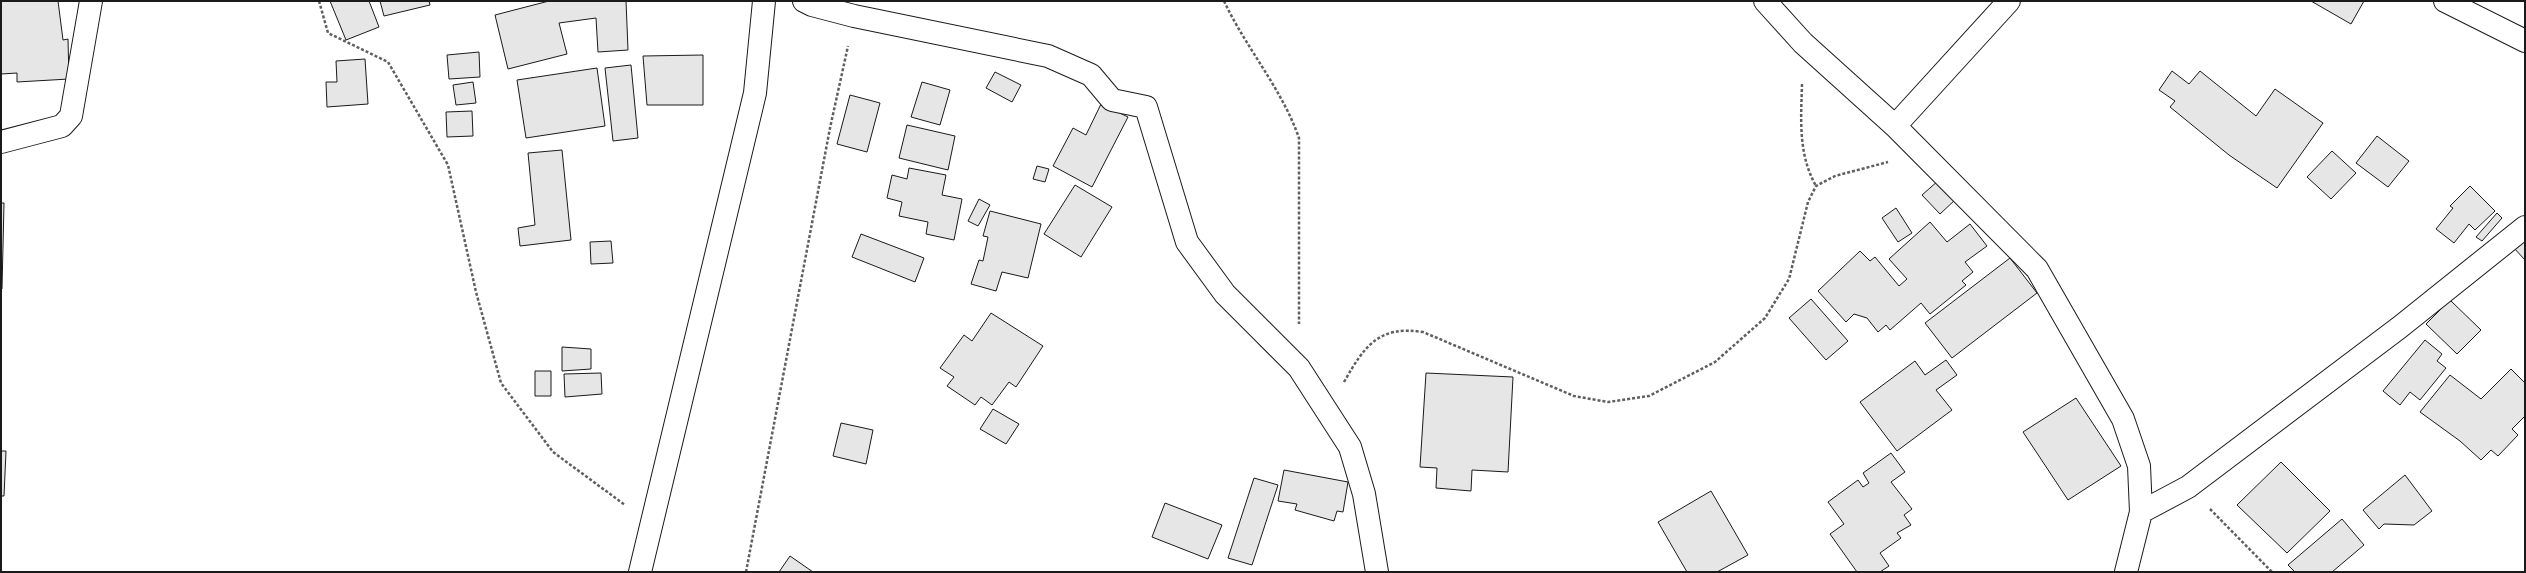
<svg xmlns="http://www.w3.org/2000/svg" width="2526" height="573" font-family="Figtree,sans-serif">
<rect width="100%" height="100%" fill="#fff"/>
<path fill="#e6e6e6" stroke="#1a1a1a" d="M1 1H58L63 40 68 39 69 79 17 82V73L1 74Z
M330 1H369L379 27 346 40Z
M380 1H429L430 5 384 16Z
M549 1H626L628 50 598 52 596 18 559 23 567 54 508 69 495 15Z
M2311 1H2364L2351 24Z
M479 52 480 77 449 79 447 55Z
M703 55V105H647L643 56Z
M365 59 368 104 327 107 326 82H337L336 61Z
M631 65 638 138 613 141 605 68Z
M597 68 605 126 526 138 517 80Z
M2172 71 2189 84 2200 71 2256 116 2275 89 2323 123 2277 188 2229 155 2170 107 2175 101 2159 90Z
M995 72 1021 85 1012 102 986 88Z
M473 82 476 103 456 105 453 85Z
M922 82 950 90 940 125 911 117Z
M850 95 880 103 867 152 837 144Z
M1101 104 1128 117 1092 187 1053 166 1073 128 1086 135Z
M472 111 473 136 447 137 446 112Z
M907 125 955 136 948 170 899 158Z
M2377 136 2409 161 2388 187 2356 163Z
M562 150 571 240 520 246 518 228 535 225 528 153Z
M2332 151 2356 173 2331 199 2307 177Z
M1037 166 1049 169 1045 182 1033 179Z
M909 168 946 175 942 195 962 199 954 240 926 234 928 222 899 216 902 202 887 198 892 175 907 179Z
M1939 180 1956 199 1940 214 1922 195Z
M1075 185 1112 207 1081 257 1044 234Z
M2470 186 2495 211 2475 230 2469 224 2454 243 2436 229 2453 208 2450 206Z
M979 199 990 205 978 226 968 221Z
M1 203H4L2 289H1Z
M1896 208 1912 233 1898 242 1882 218Z
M990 211 1041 224 1028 278 1002 272 996 291 971 284 979 260 983 261 988 237 983 236Z
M2497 213 2502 218 2482 241 2476 237Z
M1930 222 1947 242 1970 224 1987 246 1965 262 1973 272 1962 281 1966 285 1930 314 1921 303 1890 330 1886 325 1878 332 1867 318 1854 314 1846 322 1818 291 1860 251 1870 261 1875 257 1899 286 1907 279 1889 259Z
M861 234 924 258 915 282 852 257Z
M2525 236V260L2513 247Z
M611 241 613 263 591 264 590 242Z
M2010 258 2037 293 1952 358 1925 323Z
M1811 299 1848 341 1826 360 1789 318Z
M2450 300 2481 330 2457 354 2426 324Z
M991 313 1043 346 1016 387 1009 382 992 405 981 397 975 405 947 386 954 377 940 368 964 335 972 341Z
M2425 340 2442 354 2437 361 2446 368 2420 400 2410 392 2400 405 2383 391Z
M562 347 591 349V369L562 371Z
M1946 360 1957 375 1936 390 1952 410 1897 451 1860 402 1915 361 1925 375Z
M2511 369 2525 383V416L2512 429 2518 435 2498 456 2491 450 2481 460 2460 441 2420 412 2450 375 2481 399Z
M535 371H551V396H535Z
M601 373 602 394 565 397 564 374Z
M1426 373 1513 377 1508 472 1472 470 1471 491 1436 488 1437 468 1420 467Z
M2076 398 2121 466 2068 500 2023 432Z
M993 409 1019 424 1006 444 980 429Z
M841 423 873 430 866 464 833 456Z
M1 451H6L4 496H1Z
M1891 453 1905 472 1891 482 1912 509 1904 515 1911 525 1897 533 1901 538 1880 553 1889 566 1880 572H1857L1830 534 1844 524 1828 502 1858 480 1863 487 1869 483 1863 473Z
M2281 462 2330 511 2287 553 2237 505Z
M1284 470 1348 482 1343 512 1337 511 1334 521 1295 510 1297 504 1278 501Z
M2405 475 2432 511 2414 525 2384 524 2379 529 2363 510Z
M1254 478 1278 485 1252 565 1228 558Z
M1711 491 1748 555 1717 572H1687L1658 522Z
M1165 503 1222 525 1208 559 1152 537Z
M2342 519 2364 545 2332 572H2295L2288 565Z
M790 556 813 572H779Z"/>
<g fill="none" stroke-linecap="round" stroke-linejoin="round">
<g stroke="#1a1a1a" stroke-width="24">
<path id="street" d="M804 1 812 5 854 16 1048 56 1091 75 1112 100 1146 107 1187 242 1225 294 1299 368 1350 447 1364 494 1377 572
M1765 1 1803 43 1895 126 2037 269 2123 419 2139 466 2141 512 2126 572
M2445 1 2525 41
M1895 126 2009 1
M1 142 62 126 71 116 91 1
M2141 512 2188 487 2400 327 2525 227"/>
</g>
<g stroke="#1a1a1a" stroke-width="24">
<path id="secondary" d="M640 572 755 93 764 1"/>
</g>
<path stroke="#5f5f5f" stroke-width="2.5" stroke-dasharray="3 2" stroke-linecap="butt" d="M319 1 328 33 388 62 448 165 476 292 501 383 553 452 625 505
M1224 1C1246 48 1282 89 1299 138V324
M1802 84C1801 120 1798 154 1816 186
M1344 382C1364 347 1378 325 1423 332L1574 396 1608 402 1649 396 1715 362 1765 318 1789 279 1808 202 1816 186 1835 176 1888 162
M2210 509 2272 572
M746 572 830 128 848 46"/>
<use href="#street" stroke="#fff" stroke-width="22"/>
<use href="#secondary" stroke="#fff" stroke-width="22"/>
</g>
<rect width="2526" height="573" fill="none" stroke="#1a1a1a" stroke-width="4"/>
</svg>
